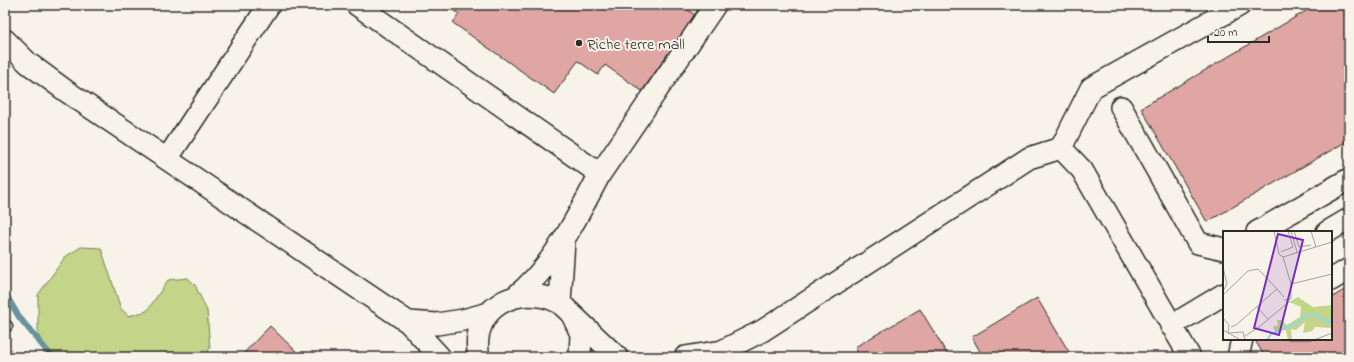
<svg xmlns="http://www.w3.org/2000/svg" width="1354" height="362" font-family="'Indie Flower',sans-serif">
<rect width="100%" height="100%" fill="#f7f3e8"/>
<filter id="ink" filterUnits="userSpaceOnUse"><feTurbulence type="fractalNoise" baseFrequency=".025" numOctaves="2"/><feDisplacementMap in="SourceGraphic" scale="8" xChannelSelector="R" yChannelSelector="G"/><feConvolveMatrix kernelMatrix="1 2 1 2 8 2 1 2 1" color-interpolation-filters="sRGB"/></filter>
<g filter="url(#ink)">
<path fill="#c4d488" stroke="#78805a" d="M81 247 101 248 121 309 129 316 147 311 168 280 188 278 195 285 207 311 210 348 204 357H45L38 333V295L65 257Z"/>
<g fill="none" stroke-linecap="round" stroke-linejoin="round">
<path stroke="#66939f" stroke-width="6" d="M5 293 19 317 52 357"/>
</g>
<path fill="#e0a6a3" stroke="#2b2b2b" d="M447 5H685L684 7 695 15 642 91 605 65 598 75 578 61 554 94 453 23 459 14Z
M1316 5H1349V140L1207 222 1141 108Z
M1349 287V357H1265L1256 342 1260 339H1331V298Z
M1037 298 1072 357H983L972 337Z
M920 309 949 357H860L855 347Z
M270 326 302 357H240Z"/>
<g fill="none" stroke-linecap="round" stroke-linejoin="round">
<g stroke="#2b2b2b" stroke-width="13">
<path id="lane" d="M5 325 7 326"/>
</g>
<g stroke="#2b2b2b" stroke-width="24">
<path id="street" d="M357 5 600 174C577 217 555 264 516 296
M5 40 28 63 66 91 408 322 440 357
M1121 107 1198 243 1224 249
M1061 148 1082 170 1190 357
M167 159 269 5
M600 174 715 5
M1257 232 1349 179
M1327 232 1349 219
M1331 280 1349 269
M560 303 564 241
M573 317 581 334 580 357
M408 322 437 324 463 320 489 313
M1171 326 1224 294
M479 357C468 308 520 281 560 303L617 357
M685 357 722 351 762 331 1029 158 1061 148 1091 88 1240 5
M1238 357 1242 339"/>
</g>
<use href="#lane" stroke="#f7f3e8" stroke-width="10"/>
<use href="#street" stroke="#f7f3e8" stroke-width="21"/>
</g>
</g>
<circle fill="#2b2b2b" stroke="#f7f3e8" stroke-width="1.5" cx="579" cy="43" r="4"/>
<g text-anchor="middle" stroke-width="4" stroke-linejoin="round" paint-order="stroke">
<g font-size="16" fill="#2b2b2b" stroke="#f7f3e8" text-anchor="start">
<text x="587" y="49">Riche terre mall</text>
</g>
</g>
<g transform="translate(1223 231)">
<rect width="109" height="109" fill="#f7f3e8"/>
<path d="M75 66 90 76 109 74V97L92 96 89 100 80 102 82 91 73 99 68 98 69 109H65L63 99 52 100 50 96 55 94 54 89H59L64 94 77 86 78 76 66 71Z" fill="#c4d488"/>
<path fill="none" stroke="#8dd9ed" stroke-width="2" d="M44 109 48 103 75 92 81 85 94 84 104 91H108L109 85"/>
<path fill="none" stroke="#a5a39c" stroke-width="1" d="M51 0 56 23 60 26 68 53V68L61 69M68 0 74 21M71 0 76 16 88 14M88 0 93 16M58 21 70 16 65 0M60 26 109 11M0 36 4 53 0 60M68 53 109 43M0 64 25 40 35 38 54 58M34 76 45 88M0 87 6 94 5 102M8 96 13 94 54 58 61 66M0 99 16 108M5 102 20 101 22 109M22 105 36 96 67 70M91 109 109 102"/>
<path fill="#7b2cbf" fill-opacity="0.15" stroke="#7b2cbf" stroke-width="2" d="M55 3 80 9 56 104 31 97Z"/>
<rect width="109" height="109" fill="none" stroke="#2b2b2b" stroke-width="2"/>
</g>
<rect width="1354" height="362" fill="none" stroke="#f7f3e8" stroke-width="20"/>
<rect x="10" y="10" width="1334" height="342" fill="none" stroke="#2b2b2b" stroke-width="1.5" filter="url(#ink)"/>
<path d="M1208 36v6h61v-6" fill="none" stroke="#2b2b2b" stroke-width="2"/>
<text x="1214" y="36" font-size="12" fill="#2b2b2b" stroke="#f7f3e8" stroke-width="3" paint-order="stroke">20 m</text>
</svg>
